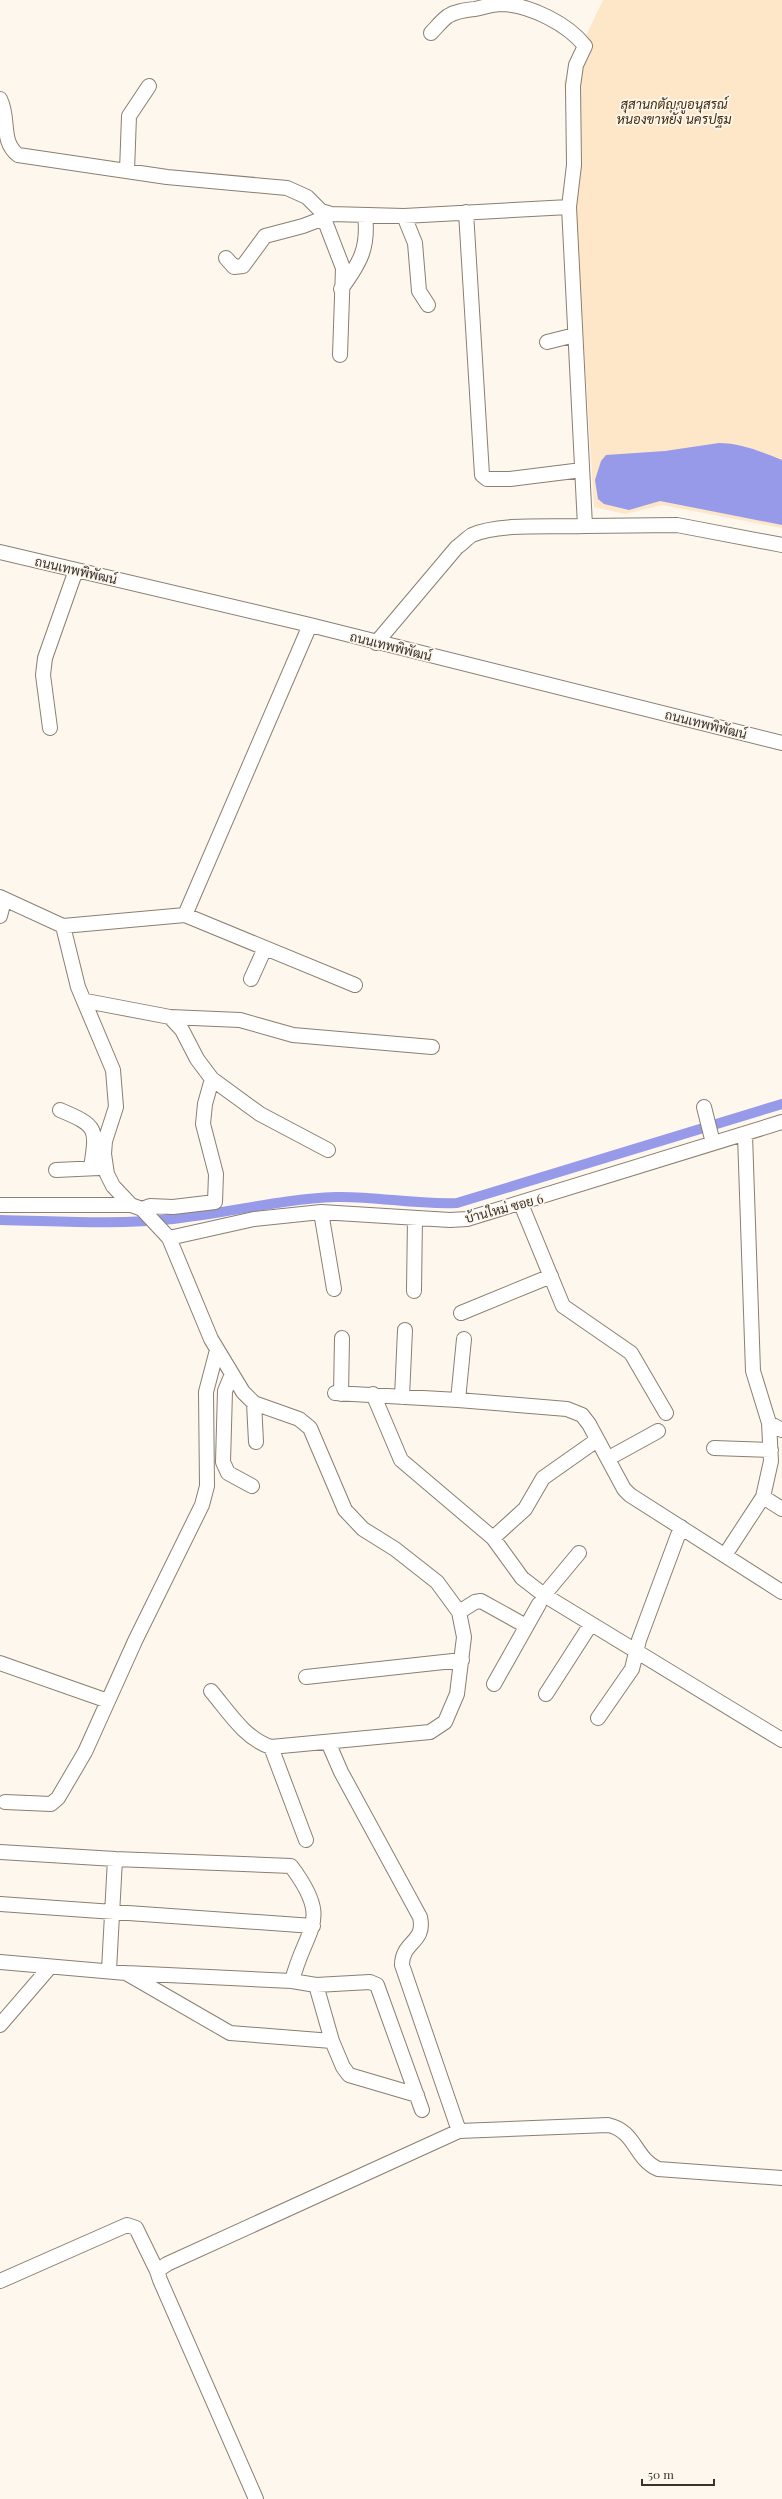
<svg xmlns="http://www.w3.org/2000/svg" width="782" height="2499" font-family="'Playfair Display',Sarabun,serif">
<rect width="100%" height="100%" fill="#fef7ee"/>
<path fill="#fee6c8" d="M603 0H782V528L662 505 625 514 594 507 578 249 564 82Z"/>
<path fill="#969ae9" d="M719 443C741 443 762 452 782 460V525L660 501 629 510 604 504 598 499 595 480 601 461 606 455 665 451Z"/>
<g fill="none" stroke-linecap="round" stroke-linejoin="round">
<path stroke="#969ae9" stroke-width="10" d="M0 1220C58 1221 116 1225 173 1219 228 1213 281 1199 336 1197 376 1196 416 1205 457 1203L782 1104"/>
<g stroke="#8a7f71" stroke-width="16">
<path id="minor" d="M431 33C436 28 442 20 448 16 456 11 466 10 475 9 484 7 493 4 502 4 530 5 568 24 585 46L576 65 573 86 574 165 569 207
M0 99C10 119 0 141 18 155L167 177 287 188 307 197 321 211 331 214 404 216 569 207 585 526C554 527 498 523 472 535 467 538 462 544 457 547L376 643
M127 171 129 116 149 86
M321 211 343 268 340 355
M466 212 482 475 487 479H510L582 470
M404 216 415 243 419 291 428 305
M226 258 234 267 243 266 265 236 303 226 324 218
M341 289C360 263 369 248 365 215
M547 342 575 335
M585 526 677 525 782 545
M0 552 310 625 782 743
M50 728 43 675 45 658 76 570
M0 897 63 926 185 915 355 985
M185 915 310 625
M0 916 4 900
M63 926 78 987 113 1070 116 1107 105 1141 104 1154 107 1174 113 1186 131 1205
M251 979 265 948
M86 1001 170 1017 240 1020 293 1035 432 1047
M170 1017 182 1030 197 1059 212 1079 260 1114 328 1150
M704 1107 713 1143
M60 1110C98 1126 97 1128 91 1168
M56 1170 99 1168
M521 1204 563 1306 631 1353 666 1413
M0 1205H131L142 1209 169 1238 211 1339 243 1392 254 1403 299 1419 310 1428 345 1510 363 1529 395 1549 437 1582 459 1612 464 1637 457 1694 445 1722 430 1732 271 1747C245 1739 228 1711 211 1691
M142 1209 150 1206 173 1207 215 1202 216 1174 203 1124 205 1104 212 1079
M321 1212 334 1289
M169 1238 254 1219 321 1212 450 1220 467 1219 782 1122
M414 1291 415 1218
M461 1313 551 1276
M232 1374 225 1391 223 1462 228 1473 252 1486
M335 1393 458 1400 567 1409 582 1415 589 1424 624 1489 630 1495 782 1592
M341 1394 342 1338
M373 1394 401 1460 493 1538 522 1578 544 1595 782 1740
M402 1397 405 1330
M458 1400 464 1339
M254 1403 256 1442
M769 1423 782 1430
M714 1448 771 1450
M609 1458 658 1431
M763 1497 782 1509
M493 1538 525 1509 543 1478 597 1440
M725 1555 763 1497 771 1461 769 1423 753 1371 745 1135
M544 1595 579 1553
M459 1612 475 1602 481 1601 526 1626
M0 1663 108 1701
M306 1677 462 1660
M494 1684 539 1604
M546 1694 591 1624
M598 1718 632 1669 639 1640 681 1527
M328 1742 341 1772 420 1917C426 1943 402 1941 402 1965L459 2131
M271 1747 306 1840
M5 1802 51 1804 58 1798 85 1752 135 1641 202 1505 207 1486 206 1392 217 1350
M0 1852 115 1859 109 1970
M115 1859 291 1866C333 1922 306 1926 292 1981L316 1985 332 2041 230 2033 126 1973
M0 1904 313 1926
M0 1962 126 1973 292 1981
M316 1985 370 1982 377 1985 422 2110
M0 2025 50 1967
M332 2041 343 2067 349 2075 417 2095
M0 2281 127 2225 136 2228 157 2271
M256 2499 160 2280 157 2271 167 2264 459 2131 608 2125C636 2131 634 2158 658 2169L782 2178"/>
</g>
<use href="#minor" stroke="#fff" stroke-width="14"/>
</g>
<g text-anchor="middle" stroke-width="3.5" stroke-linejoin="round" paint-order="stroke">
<g font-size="13" font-style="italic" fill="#402907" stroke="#fef7ee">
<text x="674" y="109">สุสานกตัญญูอนุสรณ์<tspan x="674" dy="15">หนองขาหยั่ง นครปฐม</tspan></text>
</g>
<g font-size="13" fill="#37322c" stroke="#fef7ee">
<text transform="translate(76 570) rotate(13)" y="5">ถนนเทพพิพัฒน์</text>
<text transform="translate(391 646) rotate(14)" y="5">ถนนเทพพิพัฒน์</text>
<text transform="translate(706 724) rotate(14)" y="5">ถนนเทพพิพัฒน์</text>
<text transform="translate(504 1208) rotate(-15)" y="5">บ้านใหม่ ซอย 6</text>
</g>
</g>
<path d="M642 2479v6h72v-6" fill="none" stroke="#37322c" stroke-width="2"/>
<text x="648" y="2479" font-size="12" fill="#37322c" stroke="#fef7ee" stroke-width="3" paint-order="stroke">50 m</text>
</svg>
